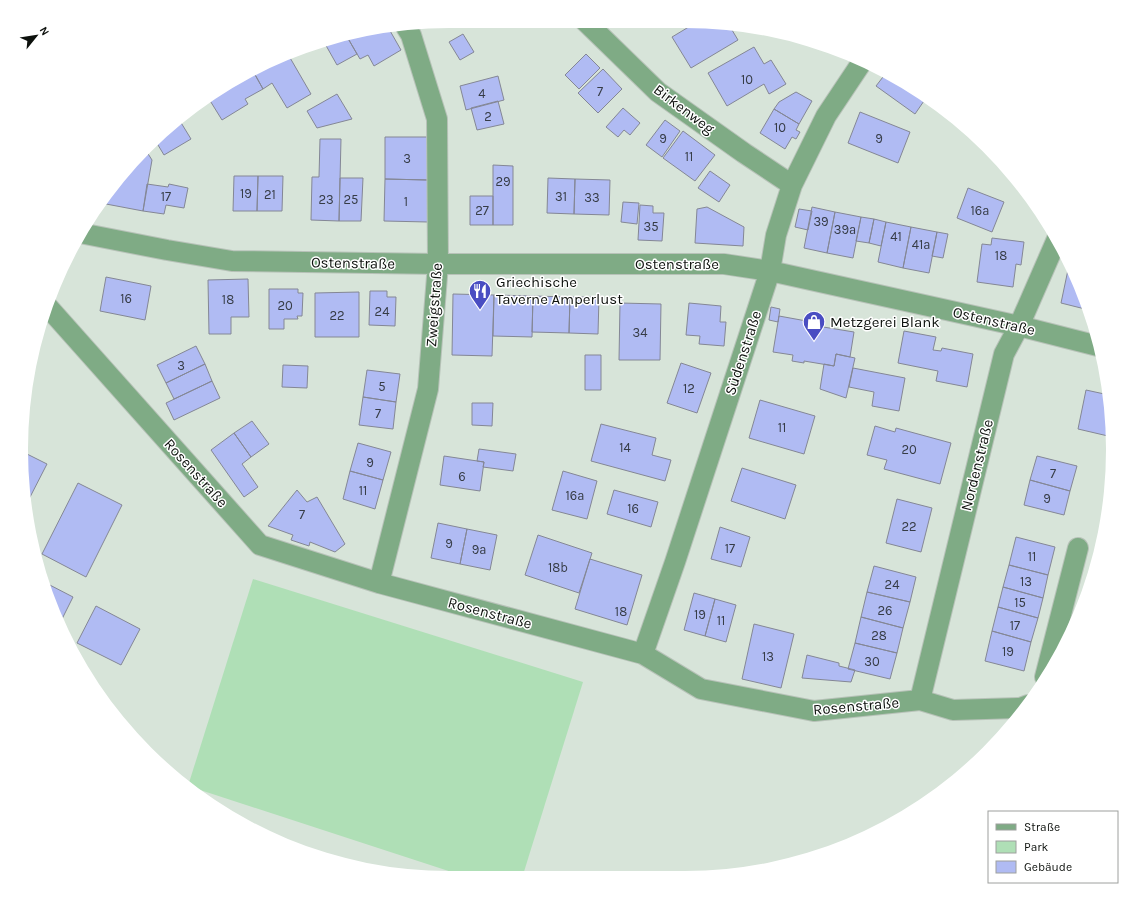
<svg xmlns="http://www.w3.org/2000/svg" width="1134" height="899" font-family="Karla,sans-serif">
<rect width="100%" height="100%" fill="#d7e4d9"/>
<path fill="#afdfb6" d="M253 579 583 682 522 878H470L188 786Z"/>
<path fill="#b0bbf3" stroke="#848795" d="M697 22H712L729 25 738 40 691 68 672 37Z
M389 29 401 50 374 66 368 55 360 59 346 35Z
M463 34 474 52 460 60 449 42Z
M346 35 357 54 337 65 324 42 339 36Z
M814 42 822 44 826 46 821 50Z
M754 47 764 64 771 60 786 84 769 94 764 84 727 106 708 73Z
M586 54 600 68 579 89 565 75Z
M289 56 311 94 287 108 272 83 263 89 253 71Z
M603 69 622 89 598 113 578 93Z
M253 71 263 89 245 99 248 104 222 120 209 99 235 78Z
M886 73 899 79 926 98 915 114 876 86Z
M498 76 504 100 466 110 460 86Z
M796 92 812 101 799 124 774 109 779 102Z
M337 94 352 119 317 128 307 111Z
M498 101 504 124 477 130 471 108Z
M623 108 640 123 630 135 624 130 618 137 606 127Z
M774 109 799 124 796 130 800 132 796 139 792 137 785 149 760 133Z
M860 112 910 132 898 163 848 143Z
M665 120 680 131 662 157 646 145Z
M180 121 191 139 164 155 155 140Z
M683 131 715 155 695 181 663 158Z
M385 137H429L428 180 385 179Z
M320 139H341L339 221 311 220 312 177H319Z
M145 149 152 160 143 211 106 204 107 198 127 172 130 173V168Z
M493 165 513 166V225H493Z
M710 171 730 185 719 202 698 188Z
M234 176H258L257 211H233Z
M258 176H283L282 211H257Z
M340 178H363L361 221H339Z
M548 178 575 179 574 214 547 213Z
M385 179 428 180V222L384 221Z
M575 179 610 180 609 215 574 214Z
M147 184 168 187 169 184 188 188 184 208 166 205 164 214 143 211Z
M968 188 1004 202 992 232 957 218Z
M470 196H493V225H470Z
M623 202 639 203 637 224 621 222Z
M640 205 653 206V213H664L662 241 638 240Z
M707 207 744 227 743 246 695 243 697 209Z
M812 207 835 212 827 253 804 248Z
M799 209 812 211 808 230 795 227Z
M835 212 861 217 853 258 827 253Z
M861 217 874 219 869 243 856 241Z
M874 219 886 222 881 246 869 243Z
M886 222 911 227 903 268 878 262Z
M911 227 937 232 929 273 903 268Z
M937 232 948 234 943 258 932 256Z
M992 238 1024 242 1021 265 1016 264 1013 287 977 282 982 244 991 245Z
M1069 265 1089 310 1061 303Z
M106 277 151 286 145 320 100 311Z
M248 279 249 317H231V334H209L208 280Z
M269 289H298V293H303L302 316H297L298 319H284V329H269Z
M370 291H387V297H396L395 326 369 325Z
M359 292V337H315V293Z
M453 294 494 295 492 356 452 355Z
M494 295 533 296 532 337 493 336Z
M533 296 570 297 569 333 532 332Z
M570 297H599L598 334 569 333Z
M620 303 661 304 660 360H619Z
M689 303 721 306 720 322H726L724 346 699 344 700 336 686 335Z
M771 307 780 309 778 322 769 320Z
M779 316 812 322 811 325 854 332 850 357 836 354 834 366 804 361V363L792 361 793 355 773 352Z
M904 331 936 337 933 350 941 351 942 348 973 354 967 387 936 381 938 371 898 363Z
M196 346 205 364 166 383 157 365Z
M836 354 855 358 846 398 820 389 824 364 834 366Z
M585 355H601V390H585Z
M681 363 711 373 697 413 667 403Z
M205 364 212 381 174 399 166 383Z
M283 365 308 366 307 388 282 387Z
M853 368 905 378 899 411 872 406 874 392 849 387Z
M367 370 400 374 396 402 363 397Z
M212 381 220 398 174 420 166 403Z
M1086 390 1109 395 1110 426 1108 436 1078 429Z
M363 397 396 402 393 429 359 425Z
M760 400 815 416 804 454 749 438Z
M472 403H493L492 426 472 425Z
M252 421 269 444 251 457 234 433Z
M601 424 656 438 652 455 671 460 665 481 591 461Z
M875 426 895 432 896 428 951 443 940 484 884 469 887 460 867 455Z
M234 433 251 457 242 464 258 487 244 497 211 450Z
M358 443 391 452 383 480 350 471Z
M479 449 516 454 513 471 483 467 484 462 477 461Z
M21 451 47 464 28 501Z
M444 456 484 462 480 491 440 485Z
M1037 456 1077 466 1070 491 1030 480Z
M742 468 796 485 785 519 731 501Z
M350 471 383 480 375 509 343 499Z
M563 471 597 481 587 519 552 510Z
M1030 480 1070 491 1064 515 1024 505Z
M78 483 122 505 86 577 42 554Z
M297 490 307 502 317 497 345 544 335 552 310 542 309 546 291 540 293 535 268 526Z
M614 490 658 502 651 527 607 514Z
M897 499 932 508 921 552 886 543Z
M438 523 467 529 460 564 431 558Z
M720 527 750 537 741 567 711 559Z
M467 529 497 535 490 570 460 564Z
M538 535 592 553 579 593 525 575Z
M1016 537 1055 547 1048 575 1009 565Z
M590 559 642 575 627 625 575 609Z
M1009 565 1048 575 1043 598 1003 587Z
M874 566 916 577 910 602 867 592Z
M44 582 73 597 61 621Z
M1003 587 1043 598 1038 618 998 607Z
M867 592 910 602 903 628 861 617Z
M694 593 715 599 705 636 684 630Z
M715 599 736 605 726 642 705 636Z
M96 606 140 629 121 665 77 643Z
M998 607 1038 618 1031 642 992 631Z
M861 617 903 628 897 653 855 643Z
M754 624 794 634 781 688 742 679Z
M992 631 1031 642 1024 671 985 661Z
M855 643 897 653 890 679 848 669Z
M807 655 839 663V666L855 670 851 682 802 678Z"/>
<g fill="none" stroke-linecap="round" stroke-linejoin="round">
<g stroke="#b7c2b8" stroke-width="12">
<path id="lane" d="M1057 630 1071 632"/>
</g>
<g stroke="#b7c2b8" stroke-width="22">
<path id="street" d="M585 21 658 92 744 153 792 185
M80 233 167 250 232 261 438 264H724L770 271 1019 326 1098 346
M48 307 260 545 379 583 643 654 701 689 814 711 920 700 953 710 1020 708 1028 705
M379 583 428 389 438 264 437 119 411 35 406 27
M643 654 675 562 770 271 776 235 792 185 826 116 862 62
M1045 677 1078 548
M920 700 1004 354 1019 326 1057 239"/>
</g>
<use href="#lane" stroke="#7fab85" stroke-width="10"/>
<use href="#street" stroke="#7fab85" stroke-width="20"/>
</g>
<defs>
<g id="restaurant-pin" transform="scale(1.15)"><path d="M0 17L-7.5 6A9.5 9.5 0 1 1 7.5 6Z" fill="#494dc2" stroke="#fff"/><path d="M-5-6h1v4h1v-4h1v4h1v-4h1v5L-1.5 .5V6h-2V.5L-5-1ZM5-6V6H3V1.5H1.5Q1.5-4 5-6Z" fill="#fff"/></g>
<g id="shop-pin" transform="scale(1.15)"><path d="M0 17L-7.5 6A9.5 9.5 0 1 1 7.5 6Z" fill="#494dc2" stroke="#fff"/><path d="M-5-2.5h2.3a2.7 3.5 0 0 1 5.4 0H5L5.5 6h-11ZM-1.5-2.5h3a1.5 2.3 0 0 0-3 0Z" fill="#fff"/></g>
</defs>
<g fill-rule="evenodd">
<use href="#restaurant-pin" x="480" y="291"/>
<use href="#shop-pin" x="814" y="322"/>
</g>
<g text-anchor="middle" stroke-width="3" stroke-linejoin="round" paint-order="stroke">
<g font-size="13" fill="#363c46">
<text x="747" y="84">10</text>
<text x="600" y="96">7</text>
<text x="482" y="98">4</text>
<text x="488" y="121">2</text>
<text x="780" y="132">10</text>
<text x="663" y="143">9</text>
<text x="879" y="143">9</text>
<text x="689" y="161">11</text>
<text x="407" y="163">3</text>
<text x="503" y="186">29</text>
<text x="246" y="198">19</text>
<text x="270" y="199">21</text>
<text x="166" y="201">17</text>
<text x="561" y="201">31</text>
<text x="592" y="202">33</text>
<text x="326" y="204">23</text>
<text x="351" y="204">25</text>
<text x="406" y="206">1</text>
<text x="482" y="215">27</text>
<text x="980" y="215">16a</text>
<text x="821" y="226">39</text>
<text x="651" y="231">35</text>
<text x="845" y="234">39a</text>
<text x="896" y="241">41</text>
<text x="921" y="249">41a</text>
<text x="1001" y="260">18</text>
<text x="126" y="303">16</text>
<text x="228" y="304">18</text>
<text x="285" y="310">20</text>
<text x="382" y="316">24</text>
<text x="337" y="320">22</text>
<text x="640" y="337">34</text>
<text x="181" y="370">3</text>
<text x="382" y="391">5</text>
<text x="689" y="393">12</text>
<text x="378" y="418">7</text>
<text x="782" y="432">11</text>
<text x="625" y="452">14</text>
<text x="909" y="454">20</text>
<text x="370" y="467">9</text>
<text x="1053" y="478">7</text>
<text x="462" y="481">6</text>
<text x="363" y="495">11</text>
<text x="575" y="500">16a</text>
<text x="1047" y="503">9</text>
<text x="633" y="513">16</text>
<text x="302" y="519">7</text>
<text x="909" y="531">22</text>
<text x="449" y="548">9</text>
<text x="730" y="553">17</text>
<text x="479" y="554">9a</text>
<text x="1032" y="561">11</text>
<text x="558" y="572">18b</text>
<text x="1026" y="586">13</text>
<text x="892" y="589">24</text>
<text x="1020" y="607">15</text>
<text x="885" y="615">26</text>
<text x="621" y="616">18</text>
<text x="700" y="619">19</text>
<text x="721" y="625">11</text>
<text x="1015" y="630">17</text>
<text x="879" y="640">28</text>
<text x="1008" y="656">19</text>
<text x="768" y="661">13</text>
<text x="872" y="666">30</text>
</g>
<g font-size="15" fill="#0d110d" stroke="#fff">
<text transform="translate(684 109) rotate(37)" y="5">Birkenweg</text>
<text transform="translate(353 263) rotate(1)" y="5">Ostenstraße</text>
<text x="677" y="269">Ostenstraße</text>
<text transform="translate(434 305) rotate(-86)" y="5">Zweigstraße</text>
<text transform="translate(994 321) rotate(13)" y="5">Ostenstraße</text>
<text transform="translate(743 353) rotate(-72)" y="5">Südenstraße</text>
<text transform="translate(977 465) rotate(-76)" y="5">Nordenstraße</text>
<text transform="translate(196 473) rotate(48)" y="5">Rosenstraße</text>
<text transform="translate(490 613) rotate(15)" y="5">Rosenstraße</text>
<text transform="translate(856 706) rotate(-5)" y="5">Rosenstraße</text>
</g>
<g font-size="15" fill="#0d110d" stroke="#fff" text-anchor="start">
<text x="496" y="287">Griechische<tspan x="496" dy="17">Taverne Amperlust</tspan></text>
<text x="830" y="327">Metzgerei Blank</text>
</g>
</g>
<path d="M0 0H1134V899H0ZM449 28H685A421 421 0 0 1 1106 449V450A421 421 0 0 1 685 871H449A421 421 0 0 1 28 450V449A421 421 0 0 1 449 28Z" fill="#fff" fill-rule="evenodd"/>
<rect x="988" y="811" width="130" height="72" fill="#ffffff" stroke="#9ea09e"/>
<rect x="996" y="824" width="20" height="6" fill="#7fab85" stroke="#9ea09e"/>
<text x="1024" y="831" font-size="12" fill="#0d110d">Straße</text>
<rect x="996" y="841" width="20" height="12" fill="#afdfb6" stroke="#9ea09e"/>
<text x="1024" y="851" font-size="12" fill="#0d110d">Park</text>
<rect x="996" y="861" width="20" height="12" fill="#b0bbf3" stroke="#9ea09e"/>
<text x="1024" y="871" font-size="12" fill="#0d110d">Gebäude</text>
<g transform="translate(36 36) rotate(60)" stroke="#ffffff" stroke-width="3" paint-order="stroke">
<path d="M0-3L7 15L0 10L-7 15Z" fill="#0d110d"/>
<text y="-6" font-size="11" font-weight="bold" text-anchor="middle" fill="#0d110d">N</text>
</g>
</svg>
